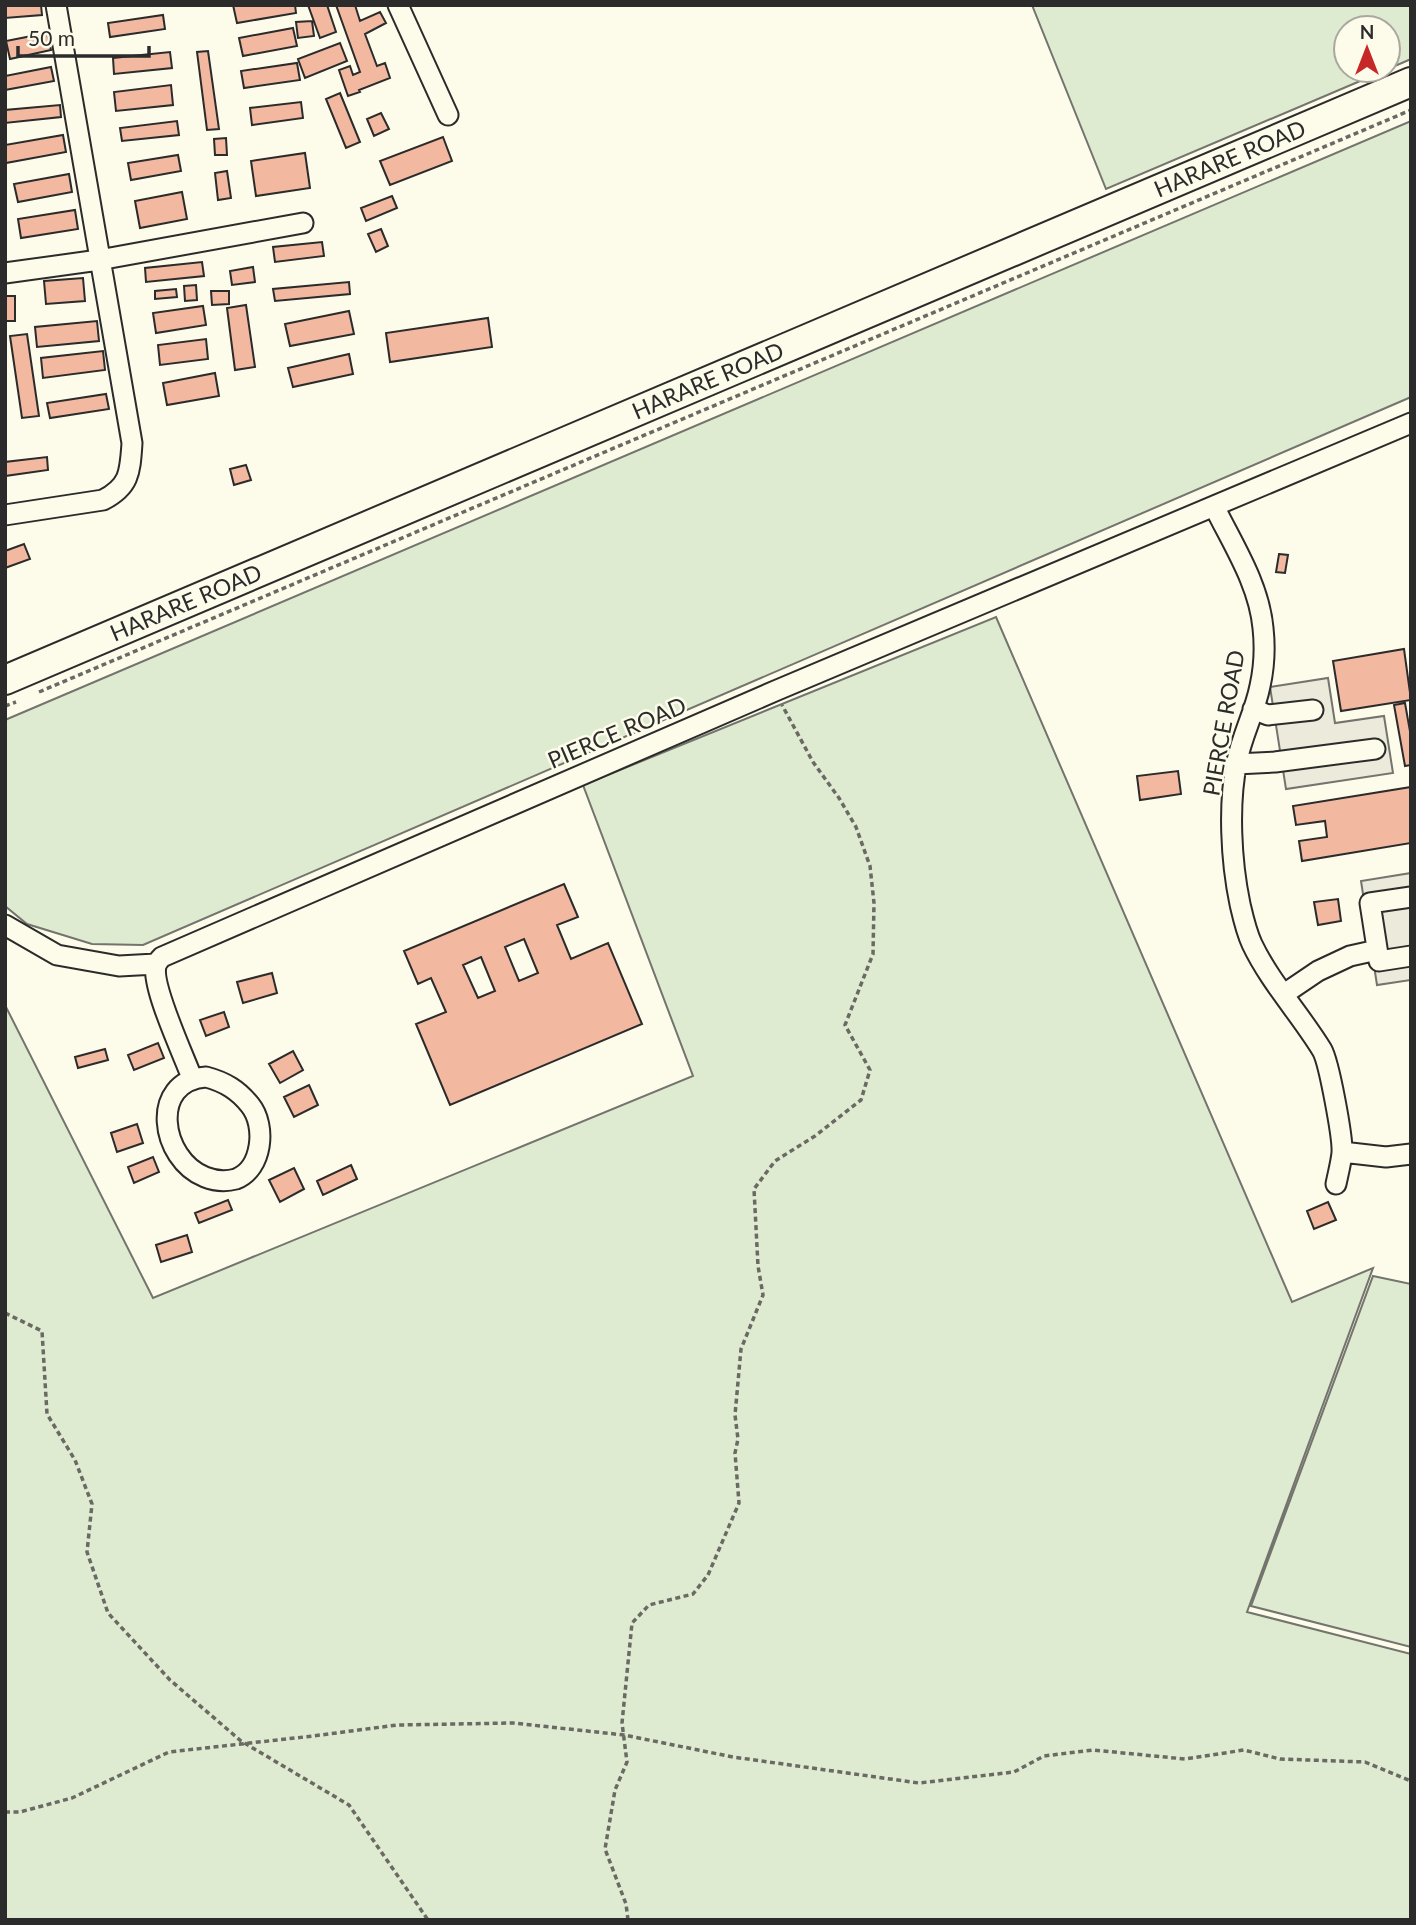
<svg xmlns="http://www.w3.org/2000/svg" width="1416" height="1925" font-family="Lato,sans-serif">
<rect width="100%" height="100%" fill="#fdfbea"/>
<path fill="#deebd1" stroke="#74746e" stroke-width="2" d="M1032 5H1411V59L1388 69V28H1346V70H1386L1106 189Z
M1411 121V397L143 945 92 944 27 924 5 906V720Z
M996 617 1292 1302 1373 1268 1247 1612 1411 1654V1920H5V1005L153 1298 693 1076 583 785Z
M1373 1276 1411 1284V1647L1251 1606Z"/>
<path fill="#eceadb" stroke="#74746e" stroke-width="2" d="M1328 678 1335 723 1384 716 1393 773 1286 789 1270 687Z
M1411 873V980L1377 985 1361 881Z"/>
<path fill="#f2b8a0" stroke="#2b2b2b" stroke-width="2" fill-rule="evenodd" d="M5 5H41L42 15 5 18Z
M233 5H295L296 13 237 23Z
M308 5H327L336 32 320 38Z
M336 5H355L360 21 380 12 386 23 365 34 377 66 385 63 390 78 359 90 360 92 348 96 339 70 350 66 353 75 360 72Z
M163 15 165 29 110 37 108 23Z
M312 21 314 36 298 38 296 22Z
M293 28 297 46 243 56 239 38Z
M47 33 51 50 10 59 6 41Z
M340 43 347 61 305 78 298 59Z
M208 51 219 129 207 130 197 52Z
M170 52 172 68 114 74 113 58Z
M297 63 300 80 244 88 241 71Z
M51 67 54 81 5 90V76Z
M171 85 173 105 116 111 114 92Z
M340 93 360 142 346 148 326 99Z
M301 102 303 118 252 125 250 108Z
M60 105 61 117 5 123V110Z
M381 113 389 129 374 136 367 119Z
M177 121 179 135 122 141 120 128Z
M63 135 66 152 6 163 5 145Z
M443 137 452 161 390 185 380 161Z
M226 138 227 155H215L214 139Z
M305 153 310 188 256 196 251 161Z
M178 155 181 171 131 180 128 163Z
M227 171 231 198 218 200 215 173Z
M69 174 72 192 18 202 14 184Z
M182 192 187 219 140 228 135 201Z
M392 196 397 208 366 221 361 208Z
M75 210 78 229 21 238 18 219Z
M381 229 388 246 376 252 368 234Z
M322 242 324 256 275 262 273 247Z
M202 262 204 276 146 282 145 268Z
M253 267 255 282 232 285 230 271Z
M83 278 85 301 46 304 44 281Z
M349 282 350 294 275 301 273 289Z
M196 285 197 300 185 301 184 286Z
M176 289 177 297 155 299V291Z
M211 291H229V304L212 305Z
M5 296H15V321H5Z
M246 305 255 367 235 370 227 308Z
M203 306 206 325 156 333 153 313Z
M349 311 354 334 290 346 285 324Z
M488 318 492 347 390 362 386 333Z
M97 321 99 341 37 347 35 327Z
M27 334 39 416 22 418 10 336Z
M206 339 208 359 160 365 158 345Z
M103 351 105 370 43 378 41 358Z
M349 354 353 374 293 387 288 368Z
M215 373 219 396 167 405 163 383Z
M106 394 109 409 50 418 47 403Z
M47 457 48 470 5 476V462Z
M246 465 251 480 234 485 230 469Z
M24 544 30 559 5 568V551Z
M1279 554 1288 555 1285 573 1276 572Z
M1404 649 1411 700 1341 711 1333 661Z
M1405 703 1411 737V765L1405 766 1394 705Z
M1178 771 1181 794 1140 800 1137 776Z
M1411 787V843L1302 861 1299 841 1327 837 1325 821 1296 825 1293 806Z
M564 884 578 917 557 925 571 959 608 943 642 1024 450 1105 416 1024 446 1012 431 978 418 984 404 951ZM524 939 538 973 519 981 505 947ZM481 957 495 991 478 998 463 965Z
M1338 899 1341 921 1318 925 1314 902Z
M272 973 277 993 243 1003 237 982Z
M224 1012 229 1027 206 1036 200 1020Z
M158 1043 164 1058 134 1070 128 1055Z
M105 1049 108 1060 78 1068 75 1057Z
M293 1051 303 1070 280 1083 269 1064Z
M309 1085 318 1105 294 1117 284 1097Z
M137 1124 143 1143 117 1152 111 1133Z
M153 1157 159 1172 134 1183 128 1167Z
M351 1165 357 1179 323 1195 317 1181Z
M294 1168 304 1189 280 1202 269 1180Z
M228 1200 232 1210 199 1223 195 1213Z
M1328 1202 1336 1220 1314 1229 1307 1211Z
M187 1235 192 1252 161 1262 156 1245Z"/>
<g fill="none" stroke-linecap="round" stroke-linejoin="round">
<g stroke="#2b2b2b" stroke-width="23">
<path id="minor" d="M398 5 448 115
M5 273 99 260 303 223
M1214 506C1233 545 1259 584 1263 628 1265 646 1264 668 1260 686 1255 712 1242 735 1237 761 1228 804 1231 861 1240 904 1243 917 1246 931 1252 944 1270 982 1300 1014 1322 1050 1329 1062 1343 1138 1342 1153 1341 1163 1338 1174 1336 1184
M5 515 103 500C130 486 130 472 132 443L56 5
M1253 709 1268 715 1313 710
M1236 764 1275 762 1375 749
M1411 897 1370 903 1379 961 1411 956
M5 925 57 955 119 966 156 964
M1284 994 1318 971 1350 956 1377 950
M206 1077C225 1082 238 1090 250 1105 267 1126 262 1169 236 1179 225 1182 215 1181 205 1177 160 1159 149 1081 206 1077Z
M192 1078C184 1056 151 986 156 966 157 962 159 960 162 957L775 691 1411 423
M1342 1152 1386 1157 1411 1154"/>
</g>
<g stroke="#2b2b2b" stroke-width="32">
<path id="highway" d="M5 680 1411 82"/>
</g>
<path stroke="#6a6964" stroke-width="3.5" stroke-dasharray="5 3.5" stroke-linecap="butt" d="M39 692 1411 110
M5 706 16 702
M5 1313 42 1331 47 1414 75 1460 92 1504 87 1552 108 1613 170 1680 241 1741 349 1805 428 1920
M5 1812H20L72 1798 169 1752 313 1736 397 1725 513 1723 624 1735 733 1757 919 1783 1014 1772 1044 1756 1093 1750 1185 1759 1244 1750 1280 1759 1365 1762 1411 1781
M628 1920 626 1904 605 1849 615 1790 627 1762 622 1723 632 1623 649 1605 693 1594 708 1575 739 1503 735 1453 738 1439 735 1415 741 1349 763 1295 758 1266 754 1189 775 1161 815 1136 861 1100 870 1070 845 1025 873 954 874 903 870 866 856 827 839 798 813 762 782 705"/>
<use href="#minor" stroke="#fdfbea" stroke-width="19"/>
<use href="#highway" stroke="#fdfbea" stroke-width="28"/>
</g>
<g text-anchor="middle" stroke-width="5" stroke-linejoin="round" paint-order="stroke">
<g font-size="23" fill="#2b2b2b" stroke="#fdfbea">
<text transform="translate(1230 159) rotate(-23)" y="8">HARARE ROAD</text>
<text transform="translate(708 381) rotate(-23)" y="8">HARARE ROAD</text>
<text transform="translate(186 603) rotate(-23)" y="8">HARARE ROAD</text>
<text transform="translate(1224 723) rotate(-80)" y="8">PIERCE ROAD</text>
<text transform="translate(617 733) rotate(-23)" y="8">PIERCE ROAD</text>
</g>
</g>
<rect width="1416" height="1925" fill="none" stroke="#2b2b2b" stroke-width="14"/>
<g transform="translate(1367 49)"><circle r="33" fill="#fdfbea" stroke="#a9a89e" stroke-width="2"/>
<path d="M0-5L12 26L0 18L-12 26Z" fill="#c62828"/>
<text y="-10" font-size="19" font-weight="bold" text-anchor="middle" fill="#2b2b2b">N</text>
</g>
<path d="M18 46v10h131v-10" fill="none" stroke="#2b2b2b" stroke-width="3.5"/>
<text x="28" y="46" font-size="21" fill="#2b2b2b" stroke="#fdfbea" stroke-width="5" paint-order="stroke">50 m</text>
</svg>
